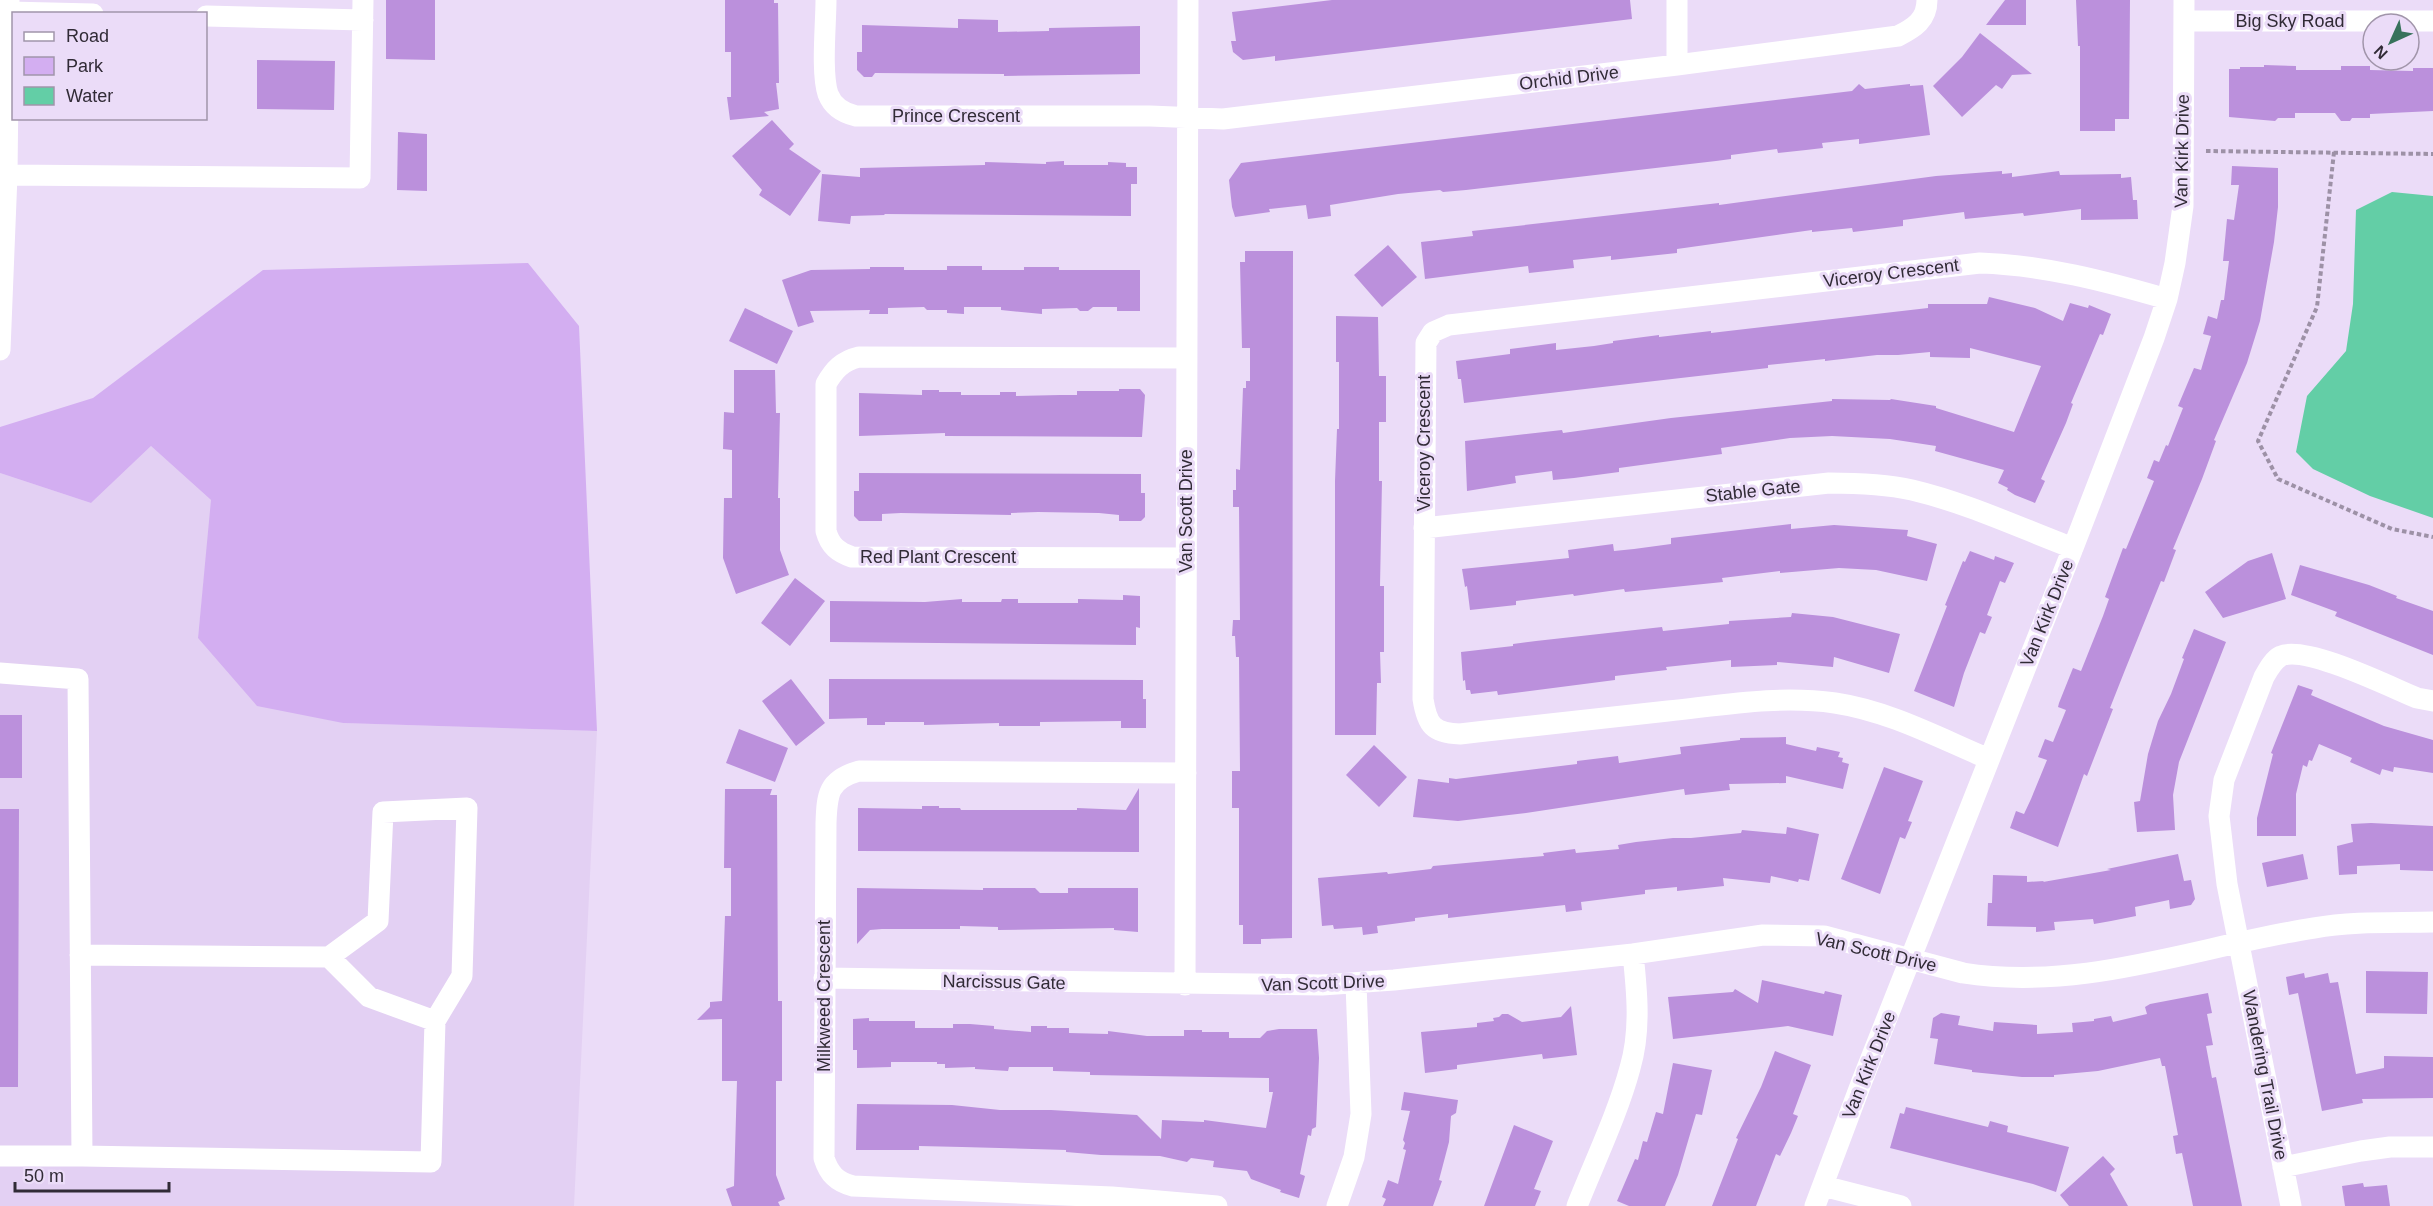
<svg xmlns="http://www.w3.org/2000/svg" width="2433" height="1206" font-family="Arial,sans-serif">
<rect width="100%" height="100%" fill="#ebdcf8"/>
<path fill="#e3d0f3" d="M151 446 212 501 198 638 343 723 597 731 574 1206H0V473L91 503Z"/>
<path fill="#d3aef1" d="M528 263 579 326 597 731 343 723 257 706 198 638 211 500 151 446 91 503 0 473V427L93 398 263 270Z"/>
<path fill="#63cea6" d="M2392 192 2433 196V518L2370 496 2313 469 2296 452 2307 396 2346 351 2353 304 2356 210Z"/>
<path fill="#bb90dc" d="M386 0H435V60L386 59Z
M725 0H774V3H778L779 83H776L779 109 764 112 769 116 730 120 727 97H731V52H725Z
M1332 0H1630L1632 19 1275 61V56L1243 60 1233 52 1231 41H1236L1232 12Z
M2005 0H2026V25H1986Z
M2076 0H2130L2129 119H2115V131H2080V46H2078Z
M958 19 998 20V32L1049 31V28L1140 26V74L1004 76V74L875 73 872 77H864L857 70V52H862V25L958 28Z
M1980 33 2032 74 2012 75 2002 89 1996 85 1962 117 1933 86 1962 57Z
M257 60 335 61 334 110 257 109Z
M2264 65 2296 66V70H2341V66H2370V70L2413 71V68H2433V111L2370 114V118H2352L2350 121H2341L2335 113H2295V118H2278L2275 121 2229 117V69H2240V67H2264Z
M1859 84 1865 89 1910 84V86L1923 85 1930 135 1859 144V139L1822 143 1823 148 1806 150 1778 153 1777 149 1731 155V159L1716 161 1466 190 1443 192 1440 190 1398 194 1330 205 1331 216 1308 219 1306 205 1269 209 1270 212 1235 217 1232 207 1229 180 1241 163 1852 91Z
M772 120 794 144 789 149 821 171 790 216 759 195 762 190 732 156Z
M398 132 427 134V191L397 190Z
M1064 161V165H1108V162L1126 163V167H1137V184H1131V216L884 214 885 215 851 216 850 224 818 221 822 174 860 177V168L985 165V162L1046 164V162Z
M2232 166 2278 168V207L2274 242 2260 321 2247 363 2214 440 2216 441 2202 479 2173 549 2176 550 2164 582 2161 581 2125 670 2110 708 2113 709 2087 776 2084 774 2058 847 2010 828 2016 811 2024 814 2031 799 2047 760 2038 757 2045 739 2053 742 2066 710 2058 707 2059 703 2073 668 2081 671 2103 616 2109 599 2105 597 2123 548 2126 549 2154 481 2147 478 2154 460 2159 462 2166 445 2168 446 2183 408 2178 406 2194 368 2201 370 2211 336 2203 334 2208 316 2217 319 2221 300H2224L2229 261H2223L2227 219 2234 220 2239 185H2231Z
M2002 171V174L2012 173V177L2059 171 2060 175 2121 174V178L2131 177 2133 200H2137L2138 219 2081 220V209L2024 216 2023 213 1965 219 1964 212 1903 220V226L1853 232 1852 228 1812 232V230L1677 249V253L1611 260V256L1573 260 1574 268 1529 273 1528 266 1425 279 1421 242 1473 236 1472 231 1719 203V205L1936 176Z
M1388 245 1417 277 1382 307 1354 275Z
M1245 251H1293L1292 938 1261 939V944H1243V925H1239V808H1232V771H1240L1239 657H1236L1235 636H1232L1233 620H1240L1239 507H1233V490H1236V469L1240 470 1243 388H1246V381H1250V348H1242L1240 262H1245Z
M947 266H982V270H1024V267H1059V270H1140V311H1117V307H1093L1088 311H1080L1077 308 1042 309V314L1001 310V307H964V314L947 313V310H927L924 307 888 308V314H869L870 310 810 311 814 322 798 327 782 280 811 270 870 269V267H904V270H947Z
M1989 297 2035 308 2063 321 2070 303 2088 308 2089 305 2111 314 2103 335 2100 334 2071 403 2073 404 2066 423 2041 479 2045 481 2035 503 2015 495 2007 490 2008 488 1998 483 2004 470 1935 451 1936 446 1890 439 1832 436 1790 438 1721 448 1722 454 1619 468V472L1574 478 1553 480 1552 471 1515 476 1516 483 1467 491 1465 441 1562 430 1563 433 1671 418 1832 401V399L1890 400 1891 399 1936 406V408L2014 432 2041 366 1970 348V358L1930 357V352L1898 355H1877L1825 361V359L1768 365V368L1464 403 1461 379H1458L1456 361 1510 354V349L1556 343V350L1594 346 1613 343V341L1659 335V337L1711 331V333L1928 308V304H1987Z
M745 308 793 331 777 364 729 341Z
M1336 316 1378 317 1379 376H1386V422H1379V481H1382L1380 586H1384V652H1380L1381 683H1377L1376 735H1335V481L1337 429H1339V362H1336Z
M734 370H775L776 413H780L778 498H780V550L789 575 736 594 723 558 724 498H732V450L723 449 724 412 734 413Z
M1119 389H1140L1145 395 1142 437 945 436V433L859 436V393L922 395V390H939V392H961V395H1000V392H1016V396L1060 395H1077V391H1119Z
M859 473 1141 474V493H1145V517L1141 521H1119V515L1099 513 1038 512 1011 513V515L901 513 882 514V521H859L854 516V491H859Z
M1791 524V529L1834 525 1908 530 1907 536 1937 544 1927 581 1876 570 1839 568 1780 573V571L1722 578 1723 582 1625 592 1624 589 1574 596 1573 594 1516 601V605L1470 610 1467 586 1465 587 1462 569 1569 558 1568 550 1613 544 1614 551 1634 549 1671 544V538Z
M1970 551 1994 560 1995 556 2014 563 2005 583 2000 581 1987 615 1992 617 1985 634 1980 632 1964 673 1954 707 1914 691 1947 606 1945 605 1963 561 1965 562Z
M2272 553 2286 599 2223 618 2205 592 2248 561Z
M2300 565 2369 585 2397 596 2396 598 2433 611V655L2335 616 2337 612 2291 595Z
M795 578 825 601 790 646 761 623Z
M1123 595 1140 596V628L1136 627V645L830 642V601L925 602 962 599V602H1001L1002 599H1018V603H1078V599L1123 600Z
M1792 613 1833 617 1900 634 1889 673 1834 657 1833 667 1777 662V665L1731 667V660L1666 667 1667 670 1615 676V680L1498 695 1497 691 1471 694 1470 690H1466L1465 680 1463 681 1461 652 1513 646V644L1536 641 1662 627 1663 631 1729 624V621L1791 617Z
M2194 629 2226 642 2179 762 2173 795 2175 830 2137 832 2134 802 2140 801 2148 754 2158 721 2171 694 2184 659 2182 658Z
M791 679 825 723 796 746 762 701Z
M829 679 1143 680V699H1146V728H1121V721L1040 722V726H999V723L924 725V722H885V725H867V718L829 719Z
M2298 685 2313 690 2311 695 2384 726 2433 740V773L2394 767 2393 772 2382 769 2380 775 2350 762 2352 758 2319 744 2312 761 2309 760 2307 767 2303 765 2296 794V836H2257V818L2273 754 2271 753Z
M0 715H22V778H0Z
M739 729 788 748 775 782 726 763Z
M1786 737V744L1816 751 1817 747 1840 752 1838 757 1843 758 1842 762 1849 764 1843 789 1786 776V783L1729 784 1730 790 1685 795 1684 789 1526 813 1458 821 1413 817 1418 779 1449 783V778L1456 779 1577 764V761L1618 756 1619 763 1681 754 1680 747 1740 740V738Z
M1374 745 1407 777 1379 807 1346 775Z
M1884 767 1923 781 1908 821 1912 822 1905 839 1900 837 1880 894 1841 879Z
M1139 788V852L858 851V808L922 809V806H939V808H960L961 810H1077V808L1126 810Z
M725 789H772L770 795H777L778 1001H782V1081H776V1175L785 1199 778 1202 780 1206H732L726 1189 734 1186 737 1081H722V1019L697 1020 710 1007V1002L722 1001 725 916H731V868H724Z
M0 809H19L18 1087H0Z
M2371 823 2433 826V871L2400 870V864L2357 866V874L2339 875 2337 846 2353 842 2351 824Z
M1787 827 1819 834 1809 881 1799 879 1798 882 1771 876 1770 883 1723 878 1724 886 1677 891V887L1645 890V894L1581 902 1582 910 1566 912 1565 905 1448 918V914L1415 918V921L1377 926 1378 933 1363 935 1362 927 1334 929 1333 925 1322 926 1318 878 1387 872 1388 874 1431 869 1433 866 1544 856 1543 853 1575 849 1576 853 1619 849 1618 845 1636 842 1673 838H1691L1741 833 1742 830 1786 834Z
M2178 854 2184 881 2191 880 2195 899 2191 905 2170 909 2169 900 2135 907 2136 916 2111 921 2094 924 2093 919 2054 922 2055 930 2036 932V927L1987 926 1988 903H1992L1993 875 2027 876V882L2044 881 2043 882 2111 870 2107 869Z
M2303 854 2308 879 2267 887 2262 863Z
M857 888 983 890V888H1035L1040 893H1068V888H1138V932L1114 930V928L998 930V927L960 926V929H882L870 930 857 944Z
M2366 971 2428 972 2427 1014 2366 1013Z
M2304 973 2305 978 2328 973 2330 983 2338 982 2356 1074 2384 1068V1056L2433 1057V1098L2362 1099 2363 1103 2322 1111 2298 993 2289 995 2286 977Z
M1762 980 1824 994 1825 991 1842 995 1833 1036 1788 1026 1673 1039 1668 997 1733 992 1735 989 1758 1003Z
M2208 993 2212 1013 2207 1014 2213 1045 2206 1046 2212 1078 2216 1077 2242 1206H2193L2182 1153 2176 1154 2173 1136 2178 1135 2165 1066H2162L2160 1058 2098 1071 2054 1075V1077H2022L1972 1072V1070L1934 1064 1938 1039 1930 1038 1933 1018 1941 1013 1960 1016 1958 1025 1993 1031 1994 1022 2037 1025V1034L2073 1032 2072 1023 2094 1021V1019L2111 1016 2113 1022 2147 1014 2145 1007 2150 1004Z
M1571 1006 1577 1055 1543 1059 1542 1054 1457 1065V1069L1425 1073 1421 1032 1477 1027V1023L1494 1021 1493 1018 1499 1017 1502 1014H1508L1522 1022 1561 1017Z
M869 1018V1021H915V1028H953V1024H970L994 1026V1029L1031 1032V1026H1047V1028H1069V1033L1108 1034V1031L1147 1036H1184V1030H1202V1032H1229V1038H1260L1267 1031 1279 1029H1317L1319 1058 1316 1127 1312 1129 1311 1136 1308 1135 1300 1174 1305 1176 1299 1198 1280 1192 1281 1190 1251 1179 1247 1171 1213 1167 1214 1161 1191 1158 1187 1162 1160 1156 1101 1155 1066 1152V1150L962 1147 919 1146V1150H856L857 1104 952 1105 1000 1110H1051L1137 1115 1161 1139 1162 1120 1204 1122V1120L1266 1128 1273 1092H1269V1078L1090 1075V1072L1053 1071V1067H1009L1008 1071 975 1069V1067L945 1068V1064H937V1062H891V1067L857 1068V1050H853V1019Z
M1775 1051 1811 1065 1793 1114 1798 1116 1791 1133 1780 1156 1776 1154 1756 1206H1712L1738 1139 1736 1138 1761 1087Z
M1673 1063 1712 1070 1702 1115 1696 1114 1678 1175 1665 1206H1629L1617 1201 1635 1159 1638 1160 1643 1141 1647 1142 1656 1112 1663 1114Z
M1404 1092 1458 1100 1456 1113 1451 1116 1449 1142 1439 1180 1442 1181 1433 1206H1383L1386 1199 1382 1197 1388 1180 1398 1184 1406 1150 1403 1149 1405 1143 1403 1140 1410 1111 1401 1110Z
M1906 1107 1988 1127 1990 1121 2008 1126 2007 1132 2069 1147 2056 1192 2033 1184 1890 1148 1900 1113 1904 1114Z
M1514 1125 1553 1141 1534 1189 1541 1191 1535 1206H1484Z
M2103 1156 2115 1169 2110 1174 2128 1206H2069L2060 1195Z
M2363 1183 2364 1187 2387 1185 2390 1206H2345L2342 1186Z"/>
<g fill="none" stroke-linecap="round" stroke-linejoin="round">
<path stroke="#9d91a6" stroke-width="4" stroke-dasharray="4.5 3" stroke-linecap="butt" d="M2206 151 2433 154
M2334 152 2317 307 2258 441 2278 479 2392 529 2433 537"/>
<path stroke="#fff" stroke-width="21" d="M826 0C826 24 821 73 828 94 833 107 843 113 856 116H1150L1223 119 1677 65 1898 36C1914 28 1927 20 1927 0
M9 12 93 14
M206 16 363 20
M2184 21H2433
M1677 65V0
M7 175 360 178 363 0
M0 350 7 175 9 0
M1424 528 1829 483C1856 483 1885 484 1912 490 1967 503 2020 528 2073 548
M1186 558 852 557C838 552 830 546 826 531V384C834 370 842 361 859 357L1187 358
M0 673 78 679 82 1156H0
M1989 759C1939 738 1889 711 1835 703 1778 695 1724 705 1668 711 1598 719 1529 726 1460 734 1433 733 1427 725 1423 699L1426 343 1433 332 1449 325 1980 263C2044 265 2105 281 2167 299
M1186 773 859 771C828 780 827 794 826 823L824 1158C829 1174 837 1182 853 1186L1112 1197 1217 1206
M80 955 329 957 369 997 435 1021 431 1162 82 1156
M329 957 378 921 383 812 467 808 462 976 435 1021
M824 978 1322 985 1394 980 1633 954 1763 935 1824 936 1963 973C2084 992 2197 946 2314 928 2354 921 2393 923 2433 922
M1185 985 1188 0
M2283 1167 2361 1151 2390 1147H2433
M1823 1186 1901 1206
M1337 1206 1354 1157 1361 1114 1356 984
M1577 1206C1594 1163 1618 1113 1630 1068 1641 1031 1637 991 1633 954
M1815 1206 1862 1081 2073 548 2154 338 2167 299 2175 263 2183 206 2184 0
M2291 1206 2227 884 2219 816 2224 780 2264 677C2268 670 2273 660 2281 656 2306 645 2390 687 2417 698L2433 701"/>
</g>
<g text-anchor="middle" stroke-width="6" stroke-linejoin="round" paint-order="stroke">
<g font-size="18" fill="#312b36" stroke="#ebdcf8">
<text x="2290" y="27">Big Sky Road</text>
<text transform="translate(1569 78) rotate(-7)" y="6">Orchid Drive</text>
<text x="956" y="122">Prince Crescent</text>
<text transform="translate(2182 151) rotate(-89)" y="6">Van Kirk Drive</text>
<text transform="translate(1891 273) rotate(-7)" y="6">Viceroy Crescent</text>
<text transform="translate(1424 443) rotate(-90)" y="6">Viceroy Crescent</text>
<text transform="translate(1753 491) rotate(-6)" y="6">Stable Gate</text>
<text transform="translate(1186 511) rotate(-90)" y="6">Van Scott Drive</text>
<text x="938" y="563">Red Plant Crescent</text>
<text transform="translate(2047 613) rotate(-68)" y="6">Van Kirk Drive</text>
<text transform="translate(1876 952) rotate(13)" y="6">Van Scott Drive</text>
<text transform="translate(1004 982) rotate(1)" y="6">Narcissus Gate</text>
<text transform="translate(1323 983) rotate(-2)" y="6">Van Scott Drive</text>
<text transform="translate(824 996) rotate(-90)" y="6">Milkweed Crescent</text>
<text transform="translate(1869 1065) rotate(-68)" y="6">Van Kirk Drive</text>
<text transform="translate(2265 1075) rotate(79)" y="6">Wandering Trail Drive</text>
</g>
</g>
<rect x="12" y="12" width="195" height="108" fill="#ebdcf8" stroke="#a195aa" stroke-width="1.5"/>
<rect x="24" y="32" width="30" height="9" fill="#ffffff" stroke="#a195aa" stroke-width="1.5"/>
<text x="66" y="42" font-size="18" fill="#312b36">Road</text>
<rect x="24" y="57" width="30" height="18" fill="#d3aef1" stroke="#a195aa" stroke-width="1.5"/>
<text x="66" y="72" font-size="18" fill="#312b36">Park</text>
<rect x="24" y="87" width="30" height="18" fill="#63cea6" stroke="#a195aa" stroke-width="1.5"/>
<text x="66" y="102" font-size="18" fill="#312b36">Water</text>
<g transform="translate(2391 42) rotate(225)"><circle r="28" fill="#ebdcf8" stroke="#a195aa" stroke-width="1.5"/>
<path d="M0-4.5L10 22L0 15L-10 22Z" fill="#37725b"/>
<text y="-9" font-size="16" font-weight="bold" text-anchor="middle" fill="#312b36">N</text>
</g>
<path d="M15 1182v9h154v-9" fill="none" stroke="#312b36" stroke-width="3"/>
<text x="24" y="1182" font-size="18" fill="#312b36" stroke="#ebdcf8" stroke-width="4.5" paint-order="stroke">50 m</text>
</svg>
